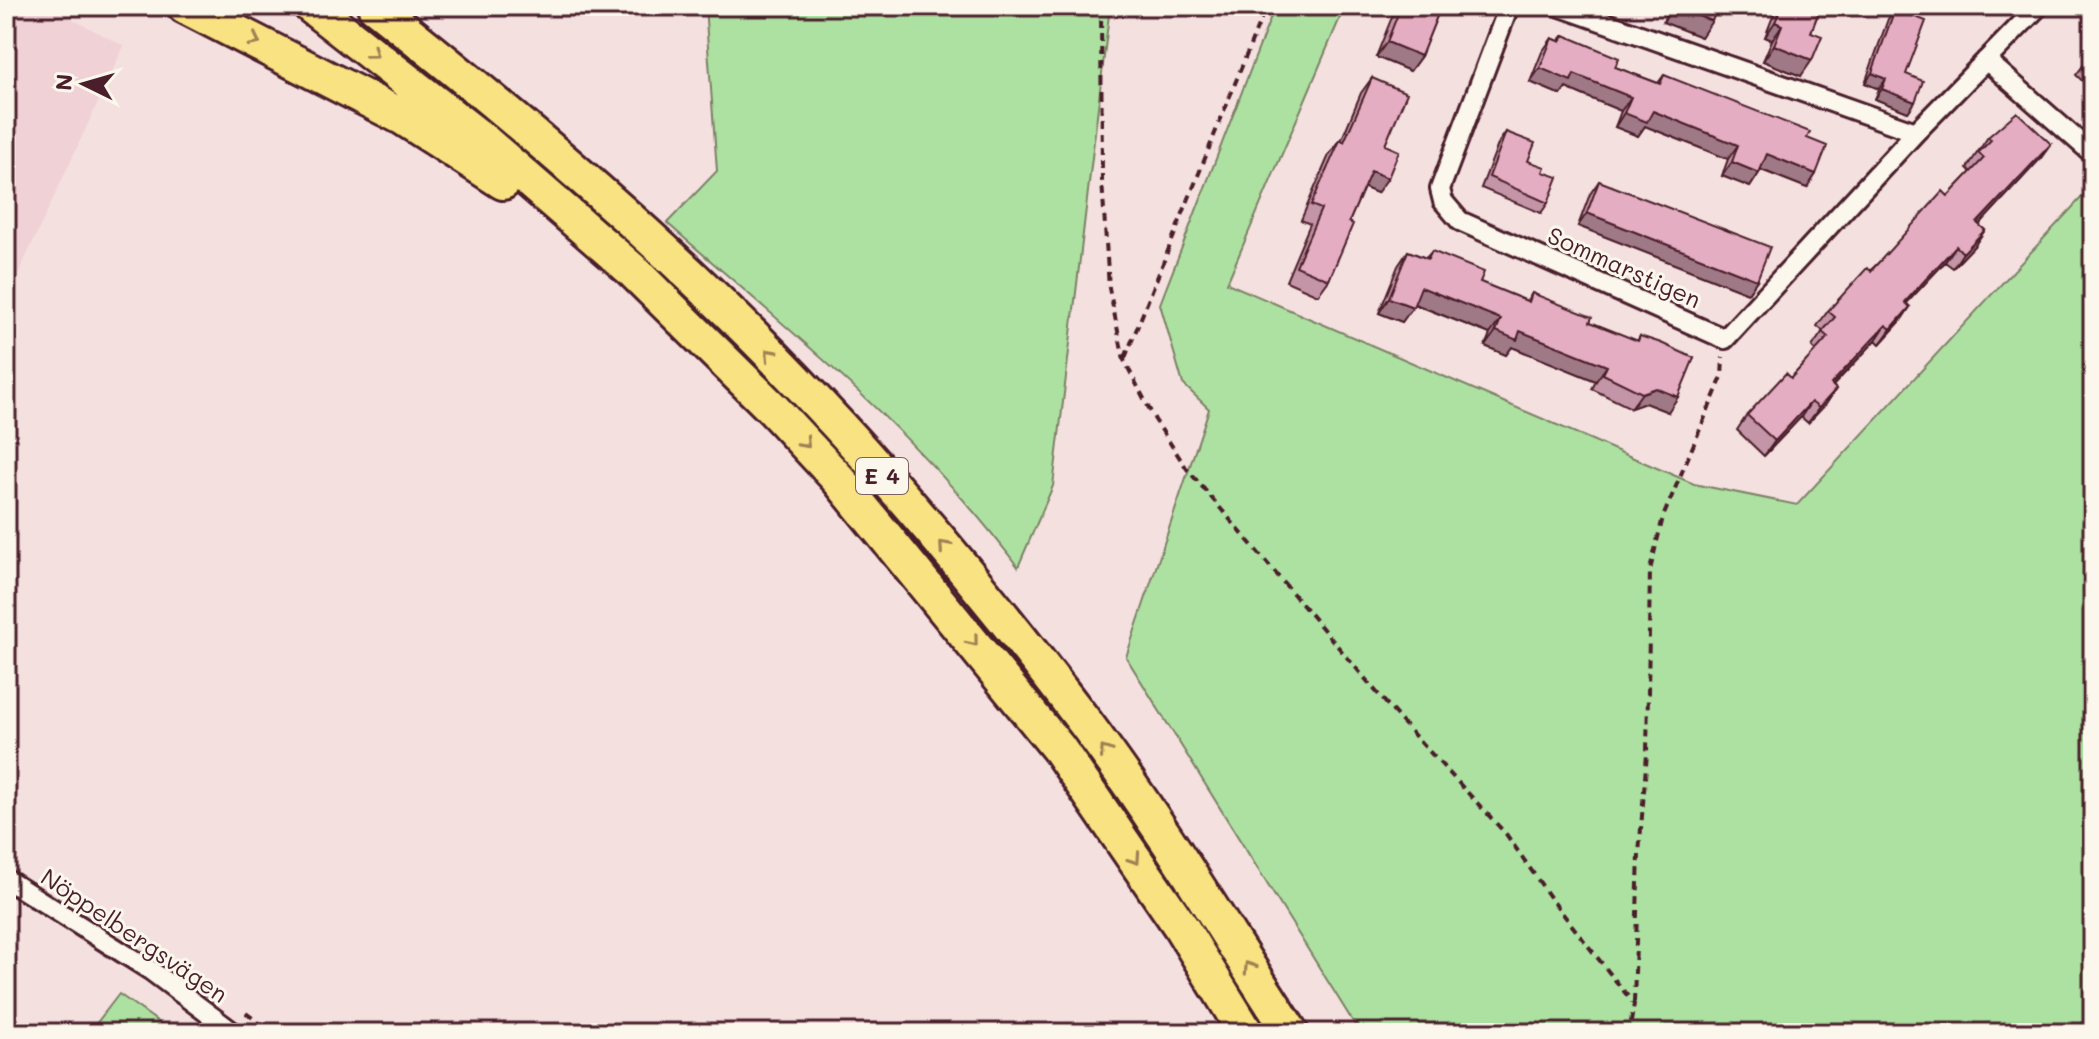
<svg xmlns="http://www.w3.org/2000/svg" width="2099" height="1039" font-family="Mali,sans-serif">
<rect width="100%" height="100%" fill="#f4e1df"/>
<filter id="ink" filterUnits="userSpaceOnUse"><feTurbulence type="fractalNoise" baseFrequency=".0125" numOctaves="2"/><feDisplacementMap in="SourceGraphic" scale="16" xChannelSelector="R" yChannelSelector="G"/><feConvolveMatrix kernelMatrix="1 2 1 2 8 2 1 2 1" color-interpolation-filters="sRGB"/></filter>
<g filter="url(#ink)">
<path fill="#efd1d6" d="M6 6H47L124 46 6 300Z"/>
<path fill="#ade1a2" stroke="#7c8066" stroke-width="2" d="M705 6H1110L1053 486 1018 567C916 431 794 334 667 223L717 171Z
M1275 6H1345L1227 283 1694 484 1797 505 2093 185V1033H1360L1126 657 1209 409 1183 384 1160 304Z
M119 994 174 1033H89Z"/>
<g fill="none" stroke-linecap="round" stroke-linejoin="round">
<g stroke="#4a1f2b" stroke-width="24">
<path id="street" d="M1509 6 1440 189 1443 201 1460 221 1725 339 1916 132 2039 6
M1558 6 1916 132
M1986 60 2093 154
M6 879 150 970 234 1033"/>
</g>
<g stroke="#4a1f2b" stroke-width="40">
<path id="highway" d="M185 6 402 117 503 182
M311 6 486 143 631 269 773 409 840 481 1059 749 1181 927 1246 1033
M375 6C506 109 634 217 752 335 873 456 984 589 1087 725 1161 824 1224 930 1291 1033"/>
</g>
<path stroke="#4a1f2b" stroke-width="4" stroke-dasharray="8 6" stroke-linecap="butt" d="M1101 6 1102 180 1109 288 1124 360 1155 420 1187 469 1402 722 1506 834 1552 900 1634 1004 1629 1033
M1125 358 1266 6
M1634 1002 1639 854 1647 753 1650 570 1663 517 1722 377 1723 357
M246 1013 273 1033"/>
<use href="#street" stroke="#fbf7ec" stroke-width="18"/>
<use href="#highway" stroke="#f8e281" stroke-width="34"/>
</g>
<path fill="#c495a6" stroke="#4a1f2b" stroke-width="2" d="M1394 6H1441L1421 56 1410 71 1376 57 1396 7Z
M1669 6H1718L1701 37 1663 22Z
M1777 6H1821L1811 32 1801 76 1763 61 1772 40 1765 37Z
M1895 9 1906 74 1915 102 1908 112 1875 99 1879 89 1865 83 1888 19Z
M1564 35 1615 67 1658 83 1664 75 1807 138 1816 174 1807 188 1761 170 1750 187 1722 176 1728 159 1645 126 1638 136 1615 127 1621 111 1566 88 1561 95 1530 82 1542 52 1552 38 1559 41Z
M2093 40V50L2089 46Z
M2093 53V91L2076 75Z
M1372 78 1385 145 1377 193 1364 187 1349 222 1329 280 1318 295 1286 281 1310 224 1301 220 1329 155 1340 140 1341 141 1361 93Z
M1506 132 1528 161 1543 172 1548 203 1541 213 1481 188 1499 142Z
M1988 137 2051 144 2040 159 1979 225 1985 230 1974 246 1953 268 1945 262 1906 303 1910 307 1900 322 1880 344 1876 340 1833 386 1836 389 1826 404 1808 423 1801 417 1764 456 1737 430 1747 415 1791 378 1816 351 1812 347 1823 331 1817 326 1828 311 1948 196 1971 172 1967 168Z
M1599 181 1757 280 1748 293 1578 226 1590 194Z
M1408 251 1426 258 1432 251 1480 282 1527 301 1532 293 1590 322 1637 341 1640 336 1668 412 1645 403 1631 408 1592 389 1596 381 1512 347 1506 355 1485 346 1490 334 1414 304 1402 322 1379 313 1398 266Z"/>
<path fill="#a07987" stroke="#4a1f2b" stroke-width="2" d="M1674 7 1712 21 1701 37 1663 22Z
M1775 22 1782 25 1772 40 1765 37Z
M1387 42 1421 56 1410 71 1376 57Z
M1774 45 1812 60 1801 76 1763 61Z
M1540 68 1574 74 1631 97 1621 111 1566 88 1561 95 1530 82Z
M1872 73 1886 79 1879 89 1865 83Z
M1882 89 1915 102 1908 112 1875 99Z
M1653 111 1738 145 1728 159 1645 126 1638 136 1615 127 1624 113Z
M2051 144 2040 159 1966 239 1977 223Z
M1767 154 1816 174 1807 188 1757 168Z
M1732 162 1759 173 1750 187 1722 176Z
M1371 171 1388 178 1377 193 1360 186Z
M1587 213 1757 280 1748 293 1578 226Z
M1985 230 1974 246 1953 268 1963 253Z
M1956 246 1945 262 1894 317 1905 302Z
M1421 287 1501 319 1490 334 1410 302Z
M1389 298 1413 307 1402 322 1379 313Z
M1910 307 1900 322 1880 344 1891 329Z
M1886 325 1876 340 1820 399 1831 384Z
M1496 331H1520L1607 366 1596 381 1512 347 1506 355 1485 346Z
M1656 388 1678 397 1668 412 1645 403 1631 408 1642 393Z
M1836 389 1826 404 1808 423 1819 408Z
M1811 402 1801 417 1764 456 1775 441Z"/>
<path fill="#e4adc1" stroke="#4a1f2b" stroke-width="2" d="M1401 6H1441L1421 56 1387 42Z
M1674 6H1718L1712 21Z
M1782 6H1821L1811 32 1822 36 1812 60 1774 45 1782 25 1775 22Z
M1895 9 1926 21 1906 74 1923 81 1915 102 1882 89 1886 79 1872 73Z
M1564 35 1619 58 1615 67 1660 84 1664 75 1810 132 1807 138 1827 146 1816 174 1767 154 1759 173 1732 162 1738 145 1653 111 1647 122 1624 113 1631 97 1574 74 1571 81 1540 68 1552 38 1561 42Z
M2093 53V66L2087 60Z
M1372 78 1407 93 1385 145 1399 151 1388 178 1371 171 1349 222 1353 224 1329 280 1296 266 1321 209 1311 205 1340 140 1344 142Z
M2017 112 2051 144 1977 223 1985 230 1963 253 1956 246 1905 302 1910 307 1891 329 1886 325 1831 384 1836 389 1819 408 1811 402 1775 441 1747 415 1786 373 1791 378 1828 337 1822 332 1835 317 1828 311 1867 268 1871 271 1943 191 1948 196 1984 158 1978 153 1991 140 1988 137Z
M1506 132 1535 143 1528 161 1545 167 1543 172 1558 177 1548 203 1489 177Z
M1599 181 1770 247 1757 280 1587 213Z
M1408 251 1428 259 1432 251 1484 272 1480 282 1529 302 1532 293 1592 317 1590 322 1638 341 1640 336 1661 343 1694 358 1678 397 1656 388 1642 393 1603 374 1607 366 1520 331 1517 340 1496 331 1501 319 1421 287 1413 307 1389 298Z"/>
<defs><path id="oneway-chevron" d="M-2-3.5L2.5 0L-2 3.5" fill="none" stroke-width="1.6" stroke-linecap="round" stroke-linejoin="round" transform="scale(2)"/></defs>
<g stroke="#a18056">
<use href="#oneway-chevron" transform="translate(255 41) rotate(27)"/>
<use href="#oneway-chevron" transform="translate(373 53) rotate(37)"/>
<use href="#oneway-chevron" transform="translate(770 354) rotate(-133)"/>
<use href="#oneway-chevron" transform="translate(805 443) rotate(47)"/>
<use href="#oneway-chevron" transform="translate(944 546) rotate(-131)"/>
<use href="#oneway-chevron" transform="translate(973 641) rotate(51)"/>
<use href="#oneway-chevron" transform="translate(1105 751) rotate(-125)"/>
<use href="#oneway-chevron" transform="translate(1135 859) rotate(56)"/>
<use href="#oneway-chevron" transform="translate(1249 967) rotate(-123)"/>
</g>
</g>
<g text-anchor="middle" stroke-width="6" stroke-linejoin="round" paint-order="stroke">
<rect fill="#fbf7ec" stroke="#7f6065" stroke-width="2" x="856" y="458" width="52" height="36" rx="6"/>
<g font-size="22" font-weight="bold" fill="#4a1f2b">
<text x="882" y="484">E 4</text>
</g>
<g font-size="24" fill="#4a1f2b" stroke="#fbf7ec">
<text transform="translate(1624 268) rotate(24)" y="8">Sommarstigen</text>
<text transform="translate(134 936) rotate(34)" y="8">Nöppelbergsvägen</text>
</g>
</g>
<rect width="2099" height="1039" fill="none" stroke="#fbf7ec" stroke-width="32"/>
<rect x="16" y="16" width="2067" height="1007" fill="none" stroke="#4a1f2b" stroke-width="3" filter="url(#ink)"/>
<g transform="translate(84 84) rotate(275)" stroke="#fbf7ec" stroke-width="6" paint-order="stroke">
<path d="M0-6L14 30L0 20L-14 30Z" fill="#4a1f2b"/>
<text y="-12" font-size="22" font-weight="bold" text-anchor="middle" fill="#4a1f2b">N</text>
</g>
</svg>
